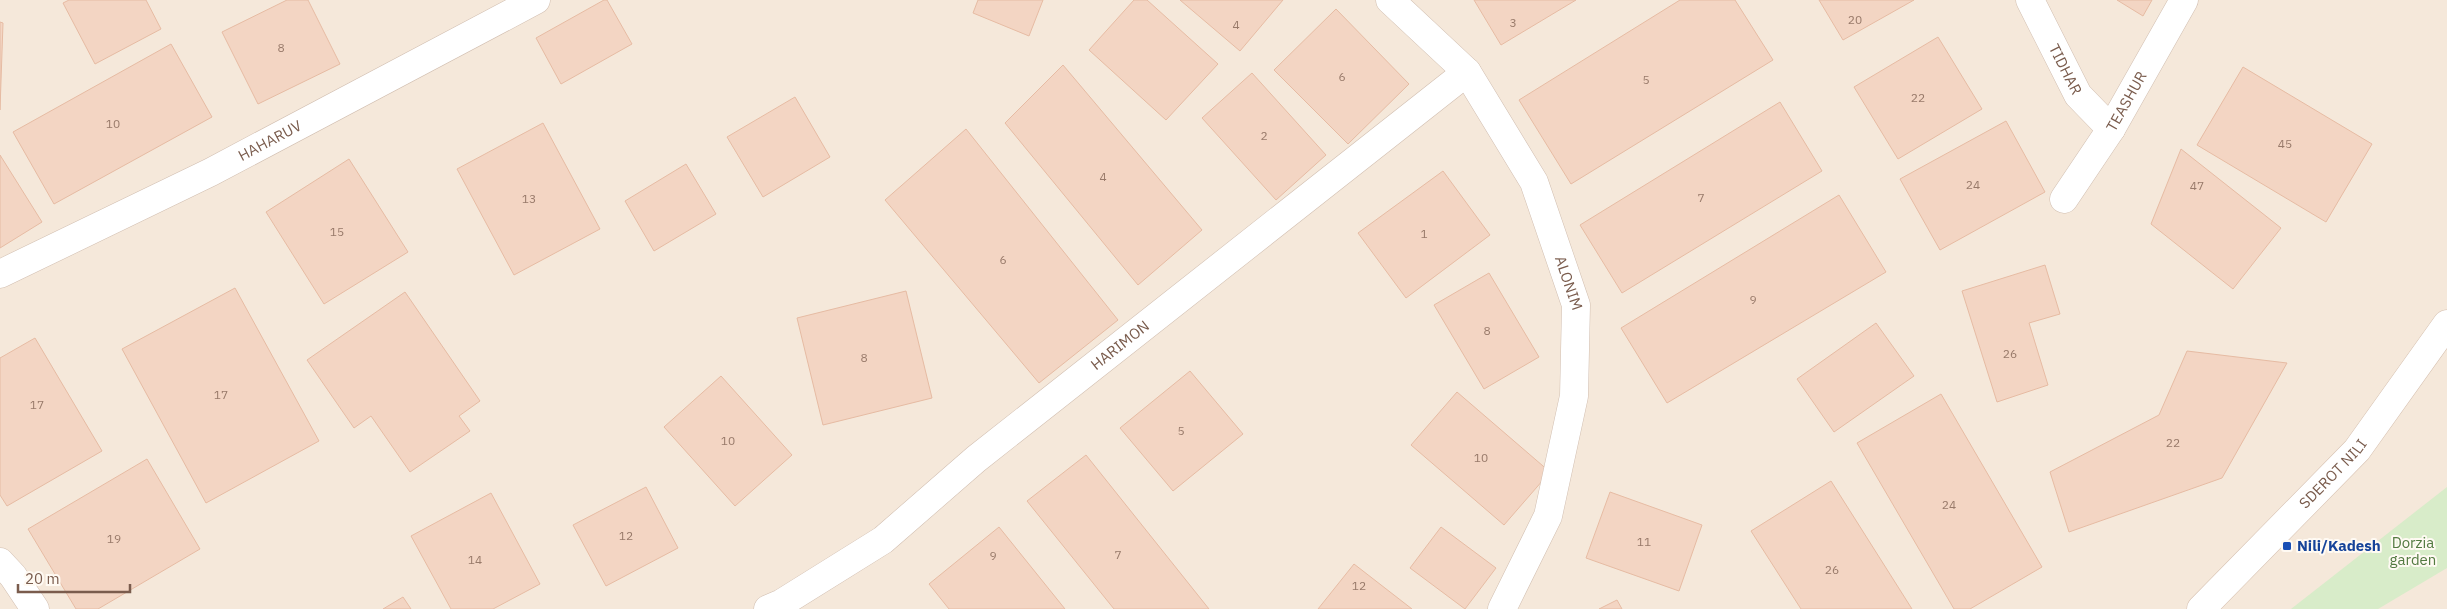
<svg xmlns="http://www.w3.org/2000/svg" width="2447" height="609" font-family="'IBM Plex Sans',sans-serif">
<rect width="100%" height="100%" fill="#fdf6ec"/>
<path fill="#f5e8da" d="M0 0H2447V609H0Z"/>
<path fill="#d8ecc9" d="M2447 487V568L2378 609H2291Z"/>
<path fill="#f3d5c3" stroke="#e6bba3" d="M69 0H146L161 29 95 64 63 3Z
M287 0H308L340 64 258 104 222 32Z
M604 0H607L632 44 561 84 536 38Z
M978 0H1043L1029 36 973 13Z
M1134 0H1147L1218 64 1166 120 1089 50Z
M1180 0H1283L1240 51Z
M1474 0H1576L1501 45Z
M1680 0H1735L1773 60 1571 184 1519 100Z
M1819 0H1914L1843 40Z
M2117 0H2152L2143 16Z
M1336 9 1409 84 1348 144 1274 70Z
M0 22 3 23 0 110Z
M1938 37 1982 109 1898 159 1854 87Z
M171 44 212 117 54 204 13 132Z
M1063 65 1202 230 1138 285 1005 123Z
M2243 67 2372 144 2326 222 2197 145Z
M1252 73 1326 155 1276 200 1202 118Z
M795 97 830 157 763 197 727 137Z
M1780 102 1822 171 1622 293 1580 225Z
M2006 121 2045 192 1940 250 1900 179Z
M543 123 600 229 514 275 457 169Z
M966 129 1118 320 1039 383 885 200Z
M2181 149 2281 228 2233 289 2151 224Z
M0 155 42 222 0 248Z
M349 159 408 252 324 304 266 212Z
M686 164 716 214 654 251 625 201Z
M1443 171 1490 235 1406 298 1358 233Z
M1839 195 1886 272 1667 403 1621 328Z
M2045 265 2060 314 2029 323 2048 385 1997 402 1962 291Z
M1489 273 1539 357 1484 389 1434 305Z
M235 288 319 441 206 503 122 349Z
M906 291 932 398 823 425 797 318Z
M405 292 480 401 459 416 470 431 410 472 371 416 354 428 307 360Z
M1876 323 1914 376 1834 432 1797 379Z
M35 338 102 451 7 506 0 495V358Z
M2187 351 2287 363 2222 478 2069 532 2050 472 2159 415Z
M1190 371 1243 434 1173 491 1120 428Z
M721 376 792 455 735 506 664 427Z
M1457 392 1550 472 1504 525 1411 445Z
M1941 394 2042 567 1970 609H1954L1857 443Z
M1086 455 1209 609H1114L1027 501Z
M147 459 200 549 98 609H76L28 529Z
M1831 481 1912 609H1801L1751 531Z
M646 487 678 548 606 586 573 525Z
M1610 492 1702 525 1679 591 1586 558Z
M491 493 540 584 493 609H451L411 536Z
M999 527 1065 609H949L929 584Z
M1441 527 1496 568 1465 609 1410 568Z
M1354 564 1412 609H1318Z
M403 597 411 609H383Z
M1617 600 1622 609H1599Z"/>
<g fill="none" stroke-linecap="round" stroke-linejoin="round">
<g stroke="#d1beb0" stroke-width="29">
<g id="street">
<path id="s1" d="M1390 0 1467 72 1534 182 1576 305 1574 396 1548 516 1502 609"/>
<path id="s2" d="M2030 0 2078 95 2111 129"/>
<path id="s3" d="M2064 199 2111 129 2184 0"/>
<path id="s4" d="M0 274 211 172 536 0"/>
<path d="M0 562 13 576 35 609"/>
<path id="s5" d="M768 609 782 603 883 540 976 459 1467 72"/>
</g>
</g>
<g stroke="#d6c0b0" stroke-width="29">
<g id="secondary">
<path id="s6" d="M2201 609 2357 450 2447 324"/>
</g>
</g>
<use href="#street" stroke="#fff" stroke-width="28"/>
<use href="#secondary" stroke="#fff" stroke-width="28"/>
</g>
<rect fill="#1a4fb4" stroke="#fffaf3" stroke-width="2" x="2282" y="541" width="10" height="10" rx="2.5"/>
<g text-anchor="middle" stroke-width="4" stroke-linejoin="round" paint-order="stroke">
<g font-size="12" fill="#987a6a">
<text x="1855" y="24">20</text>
<text x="1513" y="27">3</text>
<text x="1236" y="29">4</text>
<text x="281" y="52">8</text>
<text x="1342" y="81">6</text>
<text x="1646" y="84">5</text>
<text x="1918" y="102">22</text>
<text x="113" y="128">10</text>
<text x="1264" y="140">2</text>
<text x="2285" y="148">45</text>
<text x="1103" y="181">4</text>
<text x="1973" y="189">24</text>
<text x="2197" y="190">47</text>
<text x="1701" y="202">7</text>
<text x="529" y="203">13</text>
<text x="337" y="236">15</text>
<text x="1424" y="238">1</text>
<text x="1003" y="264">6</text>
<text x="1753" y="304">9</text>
<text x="1487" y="335">8</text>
<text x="2010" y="358">26</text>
<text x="864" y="362">8</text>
<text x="221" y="399">17</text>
<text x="37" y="409">17</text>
<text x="1181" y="435">5</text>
<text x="728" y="445">10</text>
<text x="2173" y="447">22</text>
<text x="1481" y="462">10</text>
<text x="1949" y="509">24</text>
<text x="626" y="540">12</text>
<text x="114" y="543">19</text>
<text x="1644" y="546">11</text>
<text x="1118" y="559">7</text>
<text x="993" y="560">9</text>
<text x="475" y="564">14</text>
<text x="1832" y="574">26</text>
<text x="1359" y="590">12</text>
</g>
<g font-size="15" fill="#7a5c4d" stroke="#fffaf3">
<text dy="5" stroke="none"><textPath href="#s2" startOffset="78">TIDHAR</textPath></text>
<text dy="5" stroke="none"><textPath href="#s3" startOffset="116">TEASHUR</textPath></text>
<text dy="5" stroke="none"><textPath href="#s4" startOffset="301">HAHARUV</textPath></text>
<text dy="5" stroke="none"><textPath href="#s1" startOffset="341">ALONIM</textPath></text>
<text dy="5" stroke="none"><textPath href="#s5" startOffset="441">HARIMON</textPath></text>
<text dy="5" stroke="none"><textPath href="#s6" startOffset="189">SDEROT NILI</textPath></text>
</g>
<g font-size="15" fill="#537a41" stroke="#fffaf3">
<text x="2413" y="548">Dorzia<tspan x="2413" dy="17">garden</tspan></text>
</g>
<g font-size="15" font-weight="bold" fill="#164399" stroke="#fffaf3" text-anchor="start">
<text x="2297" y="551">Nili/Kadesh</text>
</g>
</g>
<path d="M18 584v8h112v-8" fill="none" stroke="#7a5c4d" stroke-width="2.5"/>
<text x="25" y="584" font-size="15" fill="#7a5c4d" stroke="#fffaf3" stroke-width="4" paint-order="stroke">20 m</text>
</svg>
